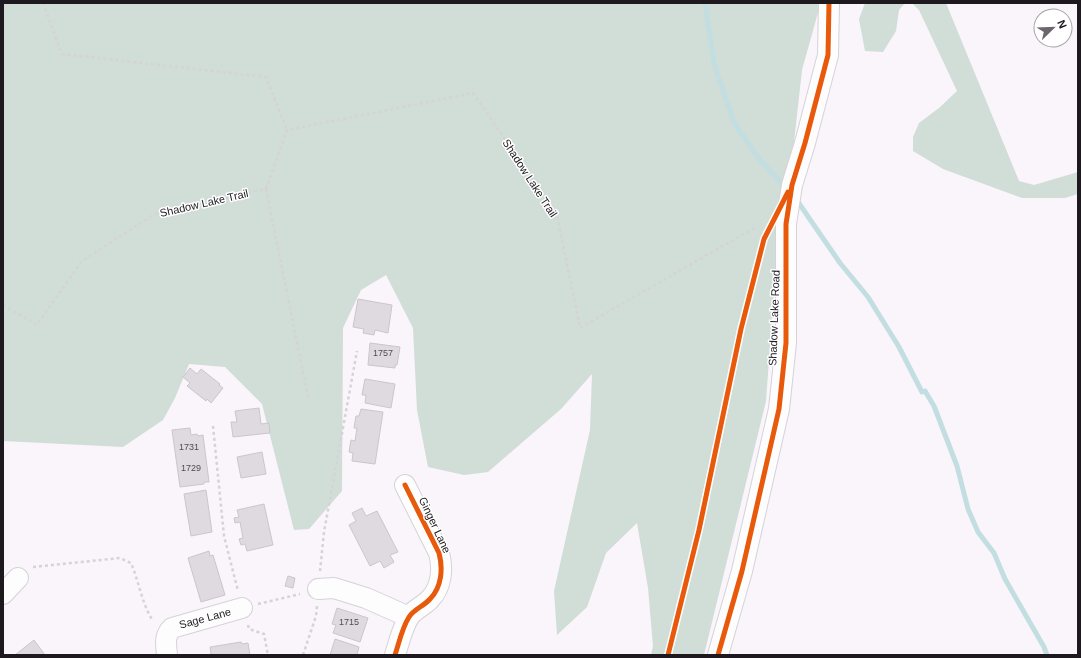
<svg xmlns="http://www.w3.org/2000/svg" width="1081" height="658" font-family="Helvetica,sans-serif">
<rect width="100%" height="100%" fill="#faf4fb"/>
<path fill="#d1ddd7" d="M3 3H820L819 9 802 70 792 160 776 265 766 401 704 655H651L653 646 648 588 637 523 606 553 587 607 557 635 554 591 590 430 592 374 561 409 488 472 464 475 428 467 417 410 413 328 386 275 361 290 343 328 342 491 309 529 294 530 262 404 225 367 189 364 175 398 163 420 123 447 3 441Z
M865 3H905L899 10 896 31 883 52 865 51 859 19Z
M912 3H946L1019 181 1034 185 1078 172V194L1065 198H1022L943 169 913 151V137L919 123 939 108 957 91 919 10Z"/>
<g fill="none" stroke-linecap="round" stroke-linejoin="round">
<path stroke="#c2dee1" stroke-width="5" d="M705 3 714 63 734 123 760 160 787 189
M796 199 840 263 868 297 899 347 922 392 925 391 934 406 957 466 968 509 978 532 994 553 1005 579 1044 647 1047 655"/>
</g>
<path fill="#dfdae0" stroke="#cbc6cc" d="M358 299 392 305 388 333 375 330 374 335 363 333 364 329 353 327Z
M370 343 400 347 397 365H395V368L368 365Z
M190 368 197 374 201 369 220 384 219 385 223 388 211 403 207 399 206 401 187 386 190 383 183 377Z
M365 379 395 384 391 408 365 403 366 395H362Z
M259 408 261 424 269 423 270 433 233 437 231 422H237L235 411Z
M361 409 383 412 375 464 352 461 353 453 349 452 351 440 355 441 357 428H354L356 416H359Z
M190 428 191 435 197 434 198 436 203 435 209 482H204V484L180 487 172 430Z
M262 452 266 474 241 478 237 457Z
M206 490 212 532 191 536 184 494Z
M264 504 273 545 247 551 245 544 241 545 239 539 243 538 240 522 235 523 234 518 239 517 237 510Z
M362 508 366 516 377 511 398 552 390 555 394 562 384 568 380 561 370 566 349 525 356 521 352 513Z
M209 551 210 556 213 555 225 595 201 602 188 558Z
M288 576 295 578 293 588 285 586Z
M337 608 368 618 360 642 333 633 336 625 332 624Z
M335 639 359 647 357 655H330Z
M34 640 45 655H15Z
M241 642 242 644 248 643 250 655H209L211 654 210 647Z"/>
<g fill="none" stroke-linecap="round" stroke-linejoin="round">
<g stroke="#d6d2d8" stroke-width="22">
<path id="minor" d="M318 589 334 588 366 598 409 617
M3 594 18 578
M167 655C166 644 164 636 172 628L242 608
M395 655C399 643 402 628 409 617 414 609 424 606 430 599 442 587 443 568 439 553L405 485
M718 655 742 571 779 409 786 343V224L792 185 805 143 828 55 829 3"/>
</g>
<path stroke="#d5d3d6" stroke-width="2.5" stroke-dasharray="3 3" stroke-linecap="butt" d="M43 3 62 54 266 77 287 130
M266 189 287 130 473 93 557 215 580 328 756 227
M3 305 37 325 82 261 153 215 266 189 308 397
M213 426 224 536 238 591
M33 567 120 558 131 563C139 582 142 604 153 621
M320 571 324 532 357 351
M258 604 300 594
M248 625 249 629 264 634 268 655
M303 655 316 616 317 606"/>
<use href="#minor" stroke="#fefdfe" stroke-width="20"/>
<g stroke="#fff" stroke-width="8">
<path id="cycleway" d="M395 655C399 643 402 628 409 617 414 609 424 606 430 599 442 587 443 568 439 553L405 485
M668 655 699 530 741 329 764 239 788 192
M718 655 742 571 779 409 786 343V224L792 185 805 143 828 55 829 3"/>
</g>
<use href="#cycleway" stroke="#e8590c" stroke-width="5"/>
</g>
<g text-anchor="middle" stroke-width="3" stroke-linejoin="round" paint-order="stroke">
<g font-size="9" fill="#504c52">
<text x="383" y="356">1757</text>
<text x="189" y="450">1731</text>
<text x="191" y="471">1729</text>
<text x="349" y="625">1715</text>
</g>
<g font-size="11" fill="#1d191e" stroke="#fff">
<text transform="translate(530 178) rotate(57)" y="4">Shadow Lake Trail</text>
<text transform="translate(204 203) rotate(-13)" y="4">Shadow Lake Trail</text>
<text transform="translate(774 318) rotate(-88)" y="4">Shadow Lake Road</text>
<text transform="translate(435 525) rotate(65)" y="4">Ginger Lane</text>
<text transform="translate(205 618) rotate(-15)" y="4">Sage Lane</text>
</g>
</g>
<rect width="1081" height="658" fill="none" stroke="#1d191e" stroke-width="8"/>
<g transform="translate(1053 28) rotate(67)"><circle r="19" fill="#ffffff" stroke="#a5a3a5"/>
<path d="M0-3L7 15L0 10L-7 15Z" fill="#6a666b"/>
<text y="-6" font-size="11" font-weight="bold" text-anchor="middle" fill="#1d191e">N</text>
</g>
</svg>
